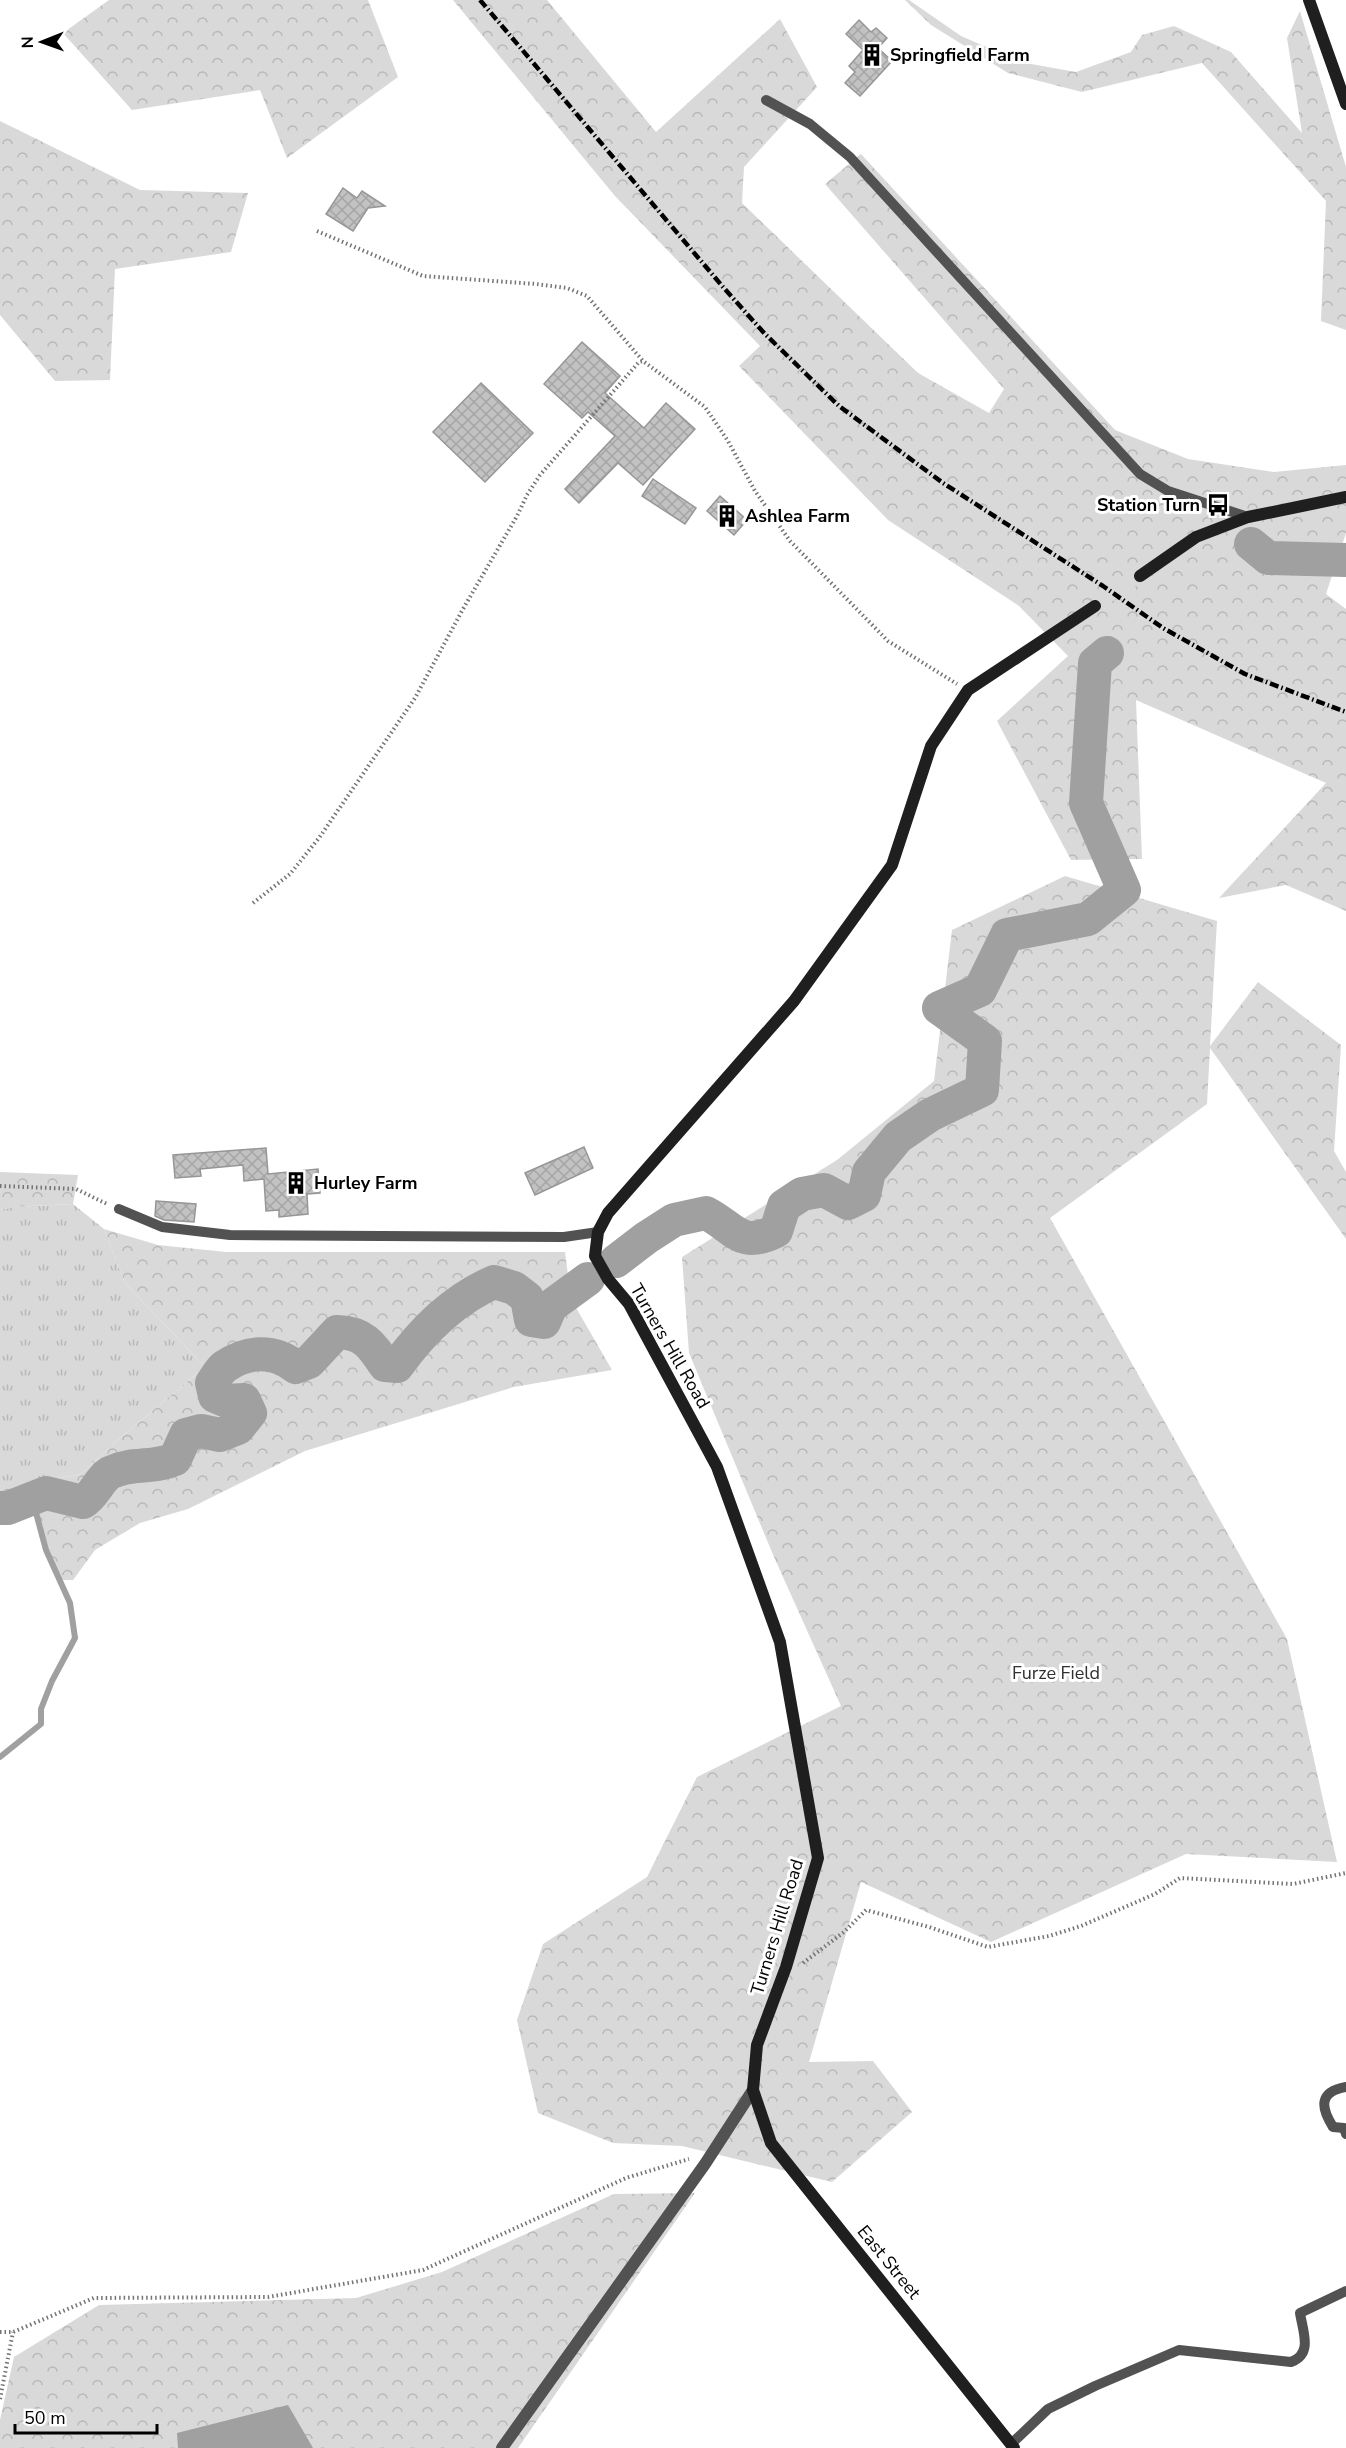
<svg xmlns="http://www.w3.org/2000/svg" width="1346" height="2448" font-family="'Nunito Sans',sans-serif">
<defs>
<pattern id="grass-tufts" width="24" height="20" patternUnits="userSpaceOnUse" patternTransform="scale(1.5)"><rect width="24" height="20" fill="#d9d9d9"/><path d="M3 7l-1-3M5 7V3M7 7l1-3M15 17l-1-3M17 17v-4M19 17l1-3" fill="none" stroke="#b8b8b8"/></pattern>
<pattern id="forest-crowns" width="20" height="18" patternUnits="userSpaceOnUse" patternTransform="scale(1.5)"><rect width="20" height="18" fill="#d9d9d9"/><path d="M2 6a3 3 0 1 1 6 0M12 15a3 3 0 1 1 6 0" fill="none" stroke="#b8b8b8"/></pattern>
<pattern id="building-cross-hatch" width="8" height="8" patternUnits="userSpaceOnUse" patternTransform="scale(1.5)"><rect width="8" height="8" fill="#c2c2c2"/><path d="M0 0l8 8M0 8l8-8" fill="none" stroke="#a5a5a5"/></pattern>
</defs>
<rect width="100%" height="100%" fill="#fff"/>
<path fill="url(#grass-tufts)" d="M73 1204 104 1229 125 1283 205 1367 121 1437 81 1474 18 1486H0V1210L13 1207Z"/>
<path fill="url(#forest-crowns)" d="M109 0H368L398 77 287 158 260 90 132 110 63 33Z
M453 0H547L656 132 780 19 817 87 744 167 742 203 918 373 989 413 1004 389 825 184 861 154 1115 430 1188 459 1274 472 1346 465V533L1326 594 1346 609V911L1286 885 1219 898 1326 783 1136 700 1142 859 1071 860 997 721 1068 656 1019 606 888 520 739 366 760 346 615 196Z
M905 0H909L961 36 1020 62 1076 72 1131 52 1142 35 1174 26 1231 52 1302 133 1287 38 1300 11 1346 167V330L1321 321 1326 201 1202 63 1082 92 1008 73 931 25Z
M0 121 140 190 248 193 231 252 115 269 110 380 55 381 0 315Z
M1065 876 1217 921 1210 1046 1258 982 1341 1045 1334 1151 1346 1172V1239L1210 1048 1207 1104 1050 1218 1287 1639 1337 1862 1186 1854 991 1942 861 1882 809 2062 873 2061 912 2112 832 2182 682 2146 613 2143 538 2113 517 2020 543 1944 647 1877 697 1777 841 1706 774 1557 689 1353 682 1257 837 1160 934 1081 952 930Z
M0 1172 78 1175 73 1204 13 1207 0 1210Z
M104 1229 158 1245 226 1252H565L571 1299 612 1370 514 1387 305 1451 188 1509 140 1523 95 1550 73 1580H60L46 1550 32 1499 8 1508H0V1486H18L81 1474 121 1437 205 1367 125 1283Z
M695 2193 518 2448H0V2420L14 2357 99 2305 356 2298 442 2272 614 2194Z"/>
<path fill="#a0a0a0" d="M288 2405 313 2448H178L177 2433Z"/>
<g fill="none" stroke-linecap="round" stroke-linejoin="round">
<path stroke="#a0a0a0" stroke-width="6" d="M0 1757 41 1724V1709L52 1681 75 1638 70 1603 46 1550 32 1498"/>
<path stroke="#a0a0a0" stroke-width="34" d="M1251 544 1268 558 1346 560
M616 1261 646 1238 674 1220 706 1213C735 1228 740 1249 776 1231L784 1206 802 1194 824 1190 848 1203 864 1195 869 1172 898 1137 930 1115 982 1090 985 1041 939 1008 980 990 1007 935 1088 919 1124 890 1086 803 1095 663 1107 653
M0 1508H8L46 1493 83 1502C95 1495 100 1477 112 1472 133 1462 153 1469 175 1459L186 1435 201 1431 220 1435 238 1428 250 1413 244 1400 227 1401 215 1396 212 1383C216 1378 219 1371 224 1367 247 1351 273 1349 296 1367L309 1362 337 1332C364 1333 371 1344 385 1365L397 1366C423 1330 453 1300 494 1282L514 1288 527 1298 531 1320 544 1322 551 1306 588 1279"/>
</g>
<path fill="url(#building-cross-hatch)" stroke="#969696" stroke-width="1.5" d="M859 20 871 32 876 28 887 38 878 48 892 61 860 96 845 83 855 72 849 66 863 50 846 34Z
M343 188 357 198 362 191 385 206 368 208 353 231 326 214Z
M582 342 620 376 605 393 644 428 666 403 695 429 643 485 618 463 579 503 565 489 615 436 588 412 582 418 544 384Z
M481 383 533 433 485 482 433 432Z
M653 479 696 508 685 524 642 496Z
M720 496 747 520 734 535 707 511Z
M584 1147 593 1168 535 1195 525 1173Z
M266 1148 268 1174 318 1169 320 1193 307 1194 308 1214 279 1217V1210L266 1211 264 1179 244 1181 243 1165 200 1169 201 1176 175 1178 173 1155Z
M156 1201 196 1204 194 1222 164 1220 155 1216Z"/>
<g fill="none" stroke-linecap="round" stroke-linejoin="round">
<path stroke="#d9d9d9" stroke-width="12" stroke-dasharray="12 6" stroke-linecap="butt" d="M1095 606 1140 576"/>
<path stroke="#747474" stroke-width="4" stroke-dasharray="1.5 3" stroke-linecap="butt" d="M317 231 423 276 536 284 567 288 587 296 643 361 705 407 728 441 755 491 790 541 888 641 957 684
M253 903 290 874 319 838 415 698 463 609 517 516 527 495 540 475 639 362 643 361
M0 1186 76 1189 107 1204
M803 1963 844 1932 866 1910 929 1927 988 1947 1049 1936 1081 1926 1155 1894 1180 1878 1293 1884 1346 1873
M0 2332H13L94 2298 268 2297 423 2270 626 2178 689 2159
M0 2399 13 2332"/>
<path stroke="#525252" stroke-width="10" d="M766 100 810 124 850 157 1140 474 1168 491 1248 517
M119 1209 162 1227 230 1235 564 1237 598 1232
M1346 2087C1318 2092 1321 2108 1333 2127L1344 2128 1346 2134
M1011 2444 1048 2409 1095 2386 1179 2350 1291 2362C1313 2354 1303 2332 1300 2313L1346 2291"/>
<path stroke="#525252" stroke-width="12" d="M502 2448 705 2164 753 2090"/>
<path stroke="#1f1f1f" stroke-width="12" d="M1309 0 1346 104
M1140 576 1196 537 1248 517 1346 497
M1014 2448 771 2143 753 2090 757 2045 786 1967 818 1858 780 1642 717 1467 629 1304 608 1279 595 1256 598 1232 608 1213 794 1001 892 865 931 746 968 690 1095 606"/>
<path stroke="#000" stroke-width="4.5" stroke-dasharray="9 3 1.5 3" stroke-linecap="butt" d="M480 0 723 287 765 334 839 406 943 483 1103 586 1163 628 1245 674 1346 712"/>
</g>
<defs>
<g id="building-bare" transform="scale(1.8)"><path d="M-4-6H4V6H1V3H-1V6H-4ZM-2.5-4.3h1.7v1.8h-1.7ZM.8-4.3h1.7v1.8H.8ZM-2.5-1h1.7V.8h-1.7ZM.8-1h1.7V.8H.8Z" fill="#000" stroke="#fff" stroke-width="2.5" paint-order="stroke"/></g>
<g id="bus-bare" transform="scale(1.8)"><path d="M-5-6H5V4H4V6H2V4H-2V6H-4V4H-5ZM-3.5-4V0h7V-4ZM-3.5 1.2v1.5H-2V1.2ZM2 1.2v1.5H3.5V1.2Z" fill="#000" stroke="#fff" stroke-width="2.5" paint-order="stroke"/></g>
</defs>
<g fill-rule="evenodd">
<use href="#building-bare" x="872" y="55"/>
<use href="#bus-bare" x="1218" y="505"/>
<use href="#building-bare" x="727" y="516"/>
<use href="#building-bare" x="296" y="1183"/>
</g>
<g text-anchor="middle" stroke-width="6" stroke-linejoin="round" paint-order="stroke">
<g font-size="18" font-weight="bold" fill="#000" stroke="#fff" text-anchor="start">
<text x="890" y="61">Springfield Farm</text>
<text x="1200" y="511" text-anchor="end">Station Turn</text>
<text x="745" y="522">Ashlea Farm</text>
<text x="314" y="1189">Hurley Farm</text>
</g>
<g font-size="18" fill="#000" stroke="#fff">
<text transform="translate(670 1346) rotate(60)" y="6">Turners Hill Road</text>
<text transform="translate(777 1927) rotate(-73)" y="6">Turners Hill Road</text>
<text transform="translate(889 2262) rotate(51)" y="6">East Street</text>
</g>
<g font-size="18" fill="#303030" stroke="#fff">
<text x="1056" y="1679">Furze Field</text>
</g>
</g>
<g transform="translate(42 42) rotate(269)" stroke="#ffffff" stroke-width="4.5" paint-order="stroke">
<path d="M0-4.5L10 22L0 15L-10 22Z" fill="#000000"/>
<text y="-9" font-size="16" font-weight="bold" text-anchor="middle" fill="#000000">N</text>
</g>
<path d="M15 2424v9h142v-9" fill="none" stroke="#000000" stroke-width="3"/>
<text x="24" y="2424" font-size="18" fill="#000000" stroke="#ffffff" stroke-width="4.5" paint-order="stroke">50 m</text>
</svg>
